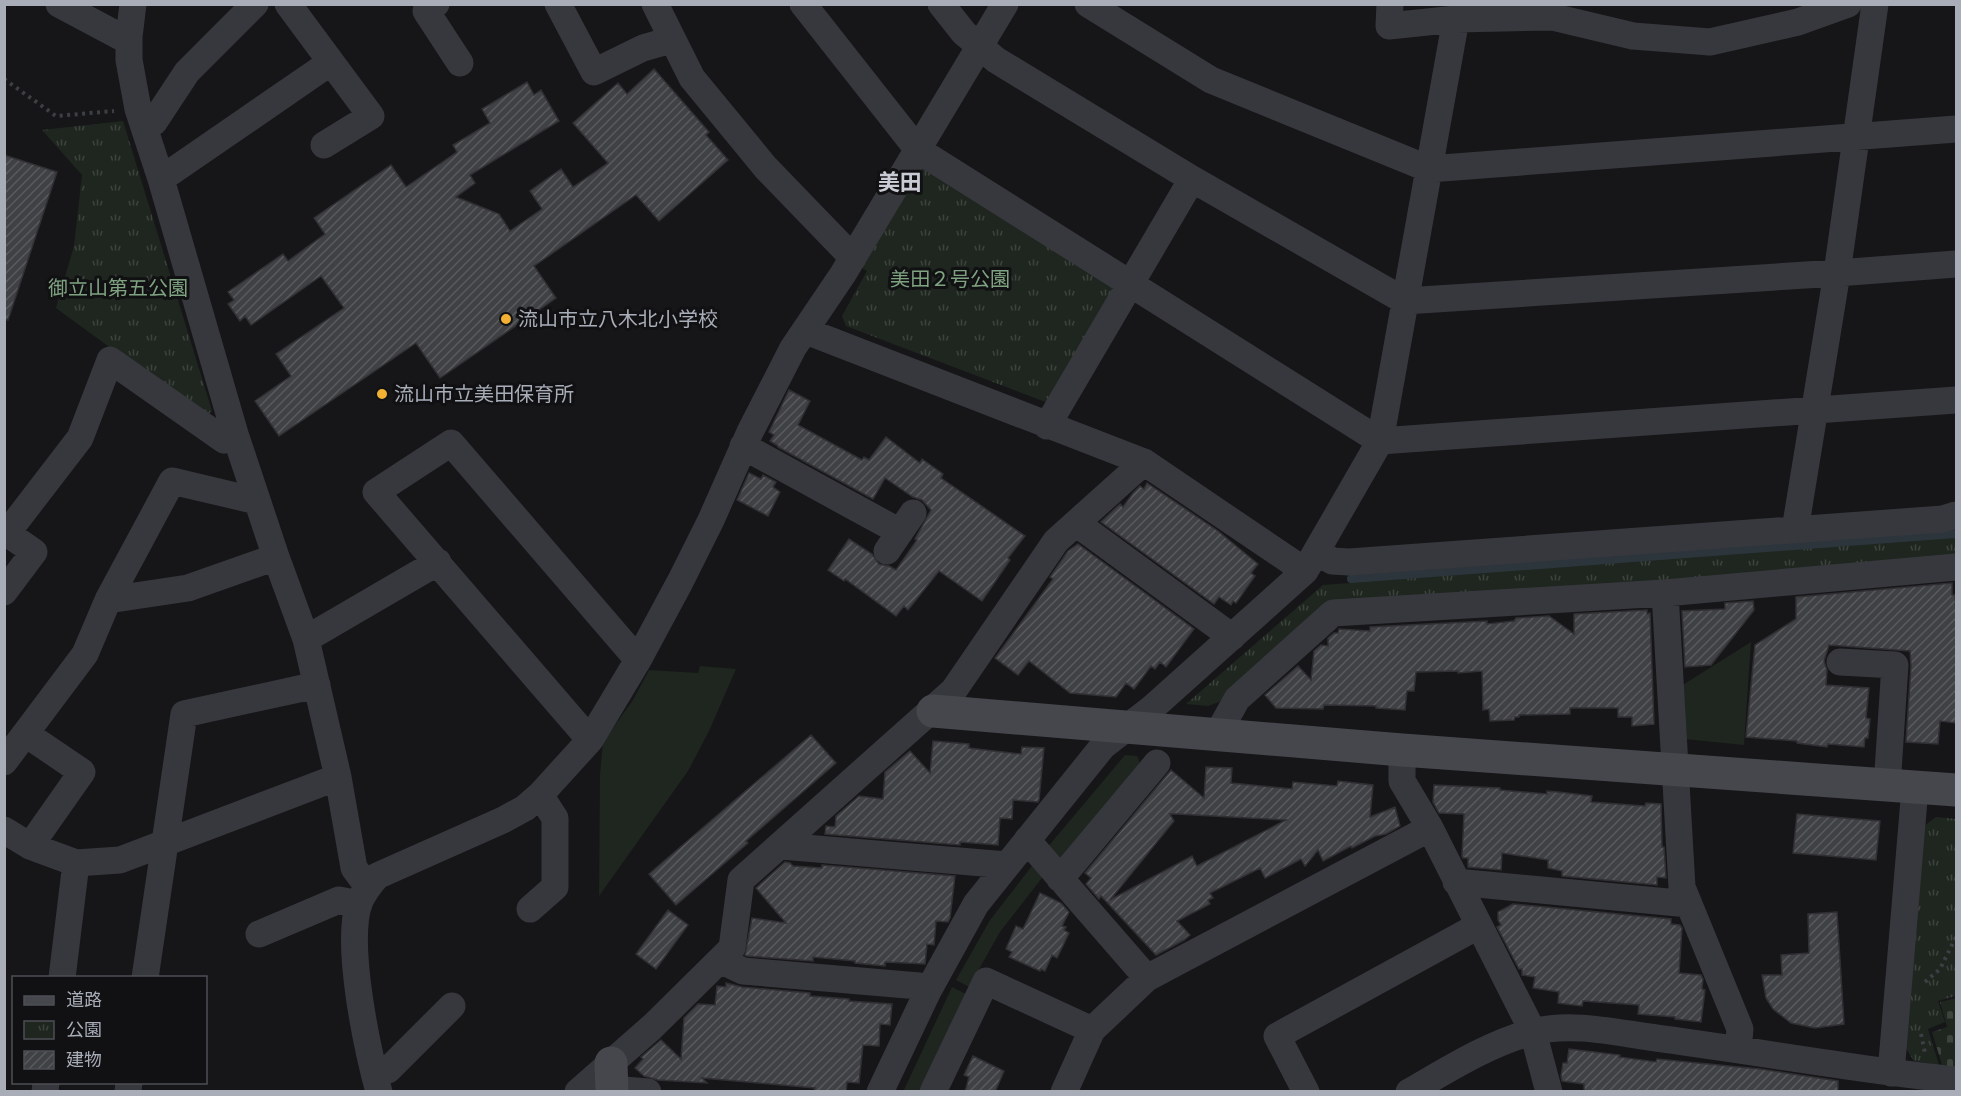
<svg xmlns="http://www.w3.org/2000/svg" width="1961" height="1096" font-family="'DejaVu Sans','Noto Sans JP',sans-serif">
<defs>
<pattern id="cemetery-stones" width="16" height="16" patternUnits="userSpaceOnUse" patternTransform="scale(1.5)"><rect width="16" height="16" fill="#1e261f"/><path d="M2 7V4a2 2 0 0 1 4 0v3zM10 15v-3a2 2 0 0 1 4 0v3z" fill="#3c433d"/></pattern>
<pattern id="park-tufts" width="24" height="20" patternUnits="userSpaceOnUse" patternTransform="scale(1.5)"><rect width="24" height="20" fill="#1e261f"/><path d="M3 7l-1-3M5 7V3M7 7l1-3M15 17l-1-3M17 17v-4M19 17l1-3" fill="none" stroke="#3c433d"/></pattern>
<pattern id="building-hatch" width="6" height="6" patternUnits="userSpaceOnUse" patternTransform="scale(1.5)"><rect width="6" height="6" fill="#404145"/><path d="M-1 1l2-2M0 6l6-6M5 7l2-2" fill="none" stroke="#595a5e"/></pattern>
</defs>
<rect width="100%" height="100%" fill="#161618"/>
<path fill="#1e261f" d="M1751 642 1744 745 1684 739 1681 686Z
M700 666 736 669 709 731 688 771 599 896 600 775 603 742 633 700 649 670 698 673Z
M1125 755 1137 756 1142 768 1065 859H1056L1046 849Z
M1035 862 1045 874 1000 932 969 987 956 980 990 920Z
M952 987 966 994 920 1091 903 1092Z"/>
<path fill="url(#cemetery-stones)" d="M1956 998V1068L1942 1065 1932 1032 1947 1027 1940 1002Z"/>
<path fill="url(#park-tufts)" d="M123 121 212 411 205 417 56 308 74 246 82 175 42 130Z
M925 167 1111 284 1114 296 1048 403 846 326 842 316 867 271 859 266 914 172Z
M1956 530V561L1327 608 1219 702 1208 706 1186 704 1323 585 1350 583 1348 574Z
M1936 817 1956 819V996L1938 1001 1945 1022 1928 1029 1939 1065 1914 1061 1905 1047 1923 827Z"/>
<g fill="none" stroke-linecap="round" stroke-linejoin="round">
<path stroke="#2c353c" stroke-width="8" d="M1351 579 1956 534"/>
</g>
<path fill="url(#building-hatch)" stroke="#303034" stroke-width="1.5" fill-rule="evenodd" d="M654 69 709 132 706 135 728 160 659 221 636 195 534 266 556 298 440 378 416 343 279 436 255 401 291 376 276 354 344 308 321 276 251 325 245 316 240 321 228 304 234 300 228 292 283 254 288 261 325 234 314 218 391 165 406 187 457 152 453 145 490 123 482 109 527 82 534 95 541 90 559 121 470 175 475 183 456 197 499 214 510 231 542 209 530 191 561 169 573 187 608 163 573 123 618 83 627 94Z
M4 155 57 172 8 320 4 319Z
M789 390 810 401 798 425 862 460 864 457 869 460 886 437 920 463 922 459 943 474 941 478 1025 536 1008 558 1010 560 982 601 939 571 908 610 904 606 896 616 845 579 844 581 828 570 849 539 872 554 879 564 889 566 896 570 917 540 915 539 931 510 922 500 913 497 885 478 873 499 778 447V446L770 441 774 435 769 432Z
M749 473 761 479 763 475 776 482 773 487 780 492 768 516 737 500Z
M1147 483 1218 531 1258 564 1251 573 1255 576 1236 603 1233 601 1231 605 1219 597 1214 604 1101 522 1120 504 1123 507 1133 493 1140 486 1144 489Z
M1078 544 1194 629 1166 667 1160 662 1155 669 1151 666 1134 689 1126 683 1116 697 1070 693 1029 661 1018 675 995 658 1053 579 1050 577 1068 551Z
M1952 583V595H1955L1956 614V723L1940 721 1938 744 1906 742 1911 666 1910 651 1829 645 1824 661 1827 670 1826 685 1869 688 1866 718 1870 719 1868 738H1865L1864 747 1828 744 1827 747 1797 743V741L1746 737 1755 645 1796 619V597Z
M1753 601 1754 610 1711 665 1685 667 1682 611 1725 609V603Z
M1647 610V614L1650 613 1654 724 1632 726V717H1618V708H1570V714L1519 715V717H1515L1514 720 1490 721 1489 709 1483 710 1482 671 1458 673V671L1416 672 1414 691H1407L1405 710 1376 708V706L1324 705 1323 709 1276 708 1265 695 1298 666 1311 680 1314 651 1321 645 1328 646V638L1334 633H1338L1339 629 1370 631V627L1487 621V624L1514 621 1516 618 1549 616 1574 634V614Z
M811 735 836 763 746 841 748 843 676 905 649 874Z
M933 741 969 744V748L1021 754 1022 747 1044 748 1039 800 1038 802 1013 800 1012 819 1000 818 998 845 960 842V845L825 834 826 826 835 827 836 816 859 796 883 799 885 772 910 751 930 773Z
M1206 767 1232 768 1231 783 1292 789 1293 782 1337 786 1338 781 1373 785 1370 817 1395 807 1400 826 1386 834 1375 836 1352 848 1351 846 1323 861 1318 850 1305 866 1301 859 1265 878 1260 868 1210 893 1213 898 1208 900 1210 904 1177 921 1190 935 1184 940 1156 955 1101 896 1099 899 1086 884 1091 878 1085 873 1171 770 1204 798ZM1170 814H1176L1286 820 1197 866 1192 856 1110 900 1174 821Z
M1434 785 1500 788V790L1547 794V791L1558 792 1592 796 1591 802 1645 806 1646 803 1661 804 1662 847H1664L1666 878 1657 877V885L1562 876V871L1548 868V860L1502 853 1501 870 1468 867V858H1463L1462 856 1464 814 1439 813 1433 802Z
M1797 814 1880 821 1876 860 1793 853Z
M785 862 790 863 793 866 822 868V865L955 876 950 918 948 922 936 921 934 945 927 944 925 964 885 962V966L855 963V961L813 957V961L747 956 745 955 752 918 786 923 756 888Z
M1040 893 1061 903 1069 912 1062 926 1066 927 1064 930 1069 933 1057 958 1052 955 1045 971 1041 969 1040 971 1009 957 1012 952 1006 949 1016 926 1023 929Z
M1513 904 1671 919V924L1680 925 1682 928 1679 973 1701 975 1703 979 1702 989 1705 990 1701 1022 1675 1019V1017L1638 1014 1639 1005 1583 1001 1582 1006 1558 1003 1559 992 1533 988 1535 977 1522 975V969H1519L1497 927 1501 925 1498 920V912Z
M668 910 688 925 656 969 636 954Z
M1837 912 1844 1024 1815 1028 1791 1023 1773 1009 1766 998 1762 975H1782L1781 955 1809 953 1808 914Z
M726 983 742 987 810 993V996L849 999V1001L892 1004 890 1025 880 1024 879 1046 863 1045 859 1083 847 1082 846 1092H814L815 1088 702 1078 707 1083 658 1080 644 1076 635 1068 643 1059 641 1057 661 1040 681 1059 684 1018 698 1004 715 1005 717 986 726 987Z
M1569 1049 1620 1055 1619 1057 1656 1062 1657 1059 1760 1069 1838 1081V1092H1584V1084L1562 1081 1561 1076 1563 1063H1567Z
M973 1056 1004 1071 995 1092H965L969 1077 964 1075Z"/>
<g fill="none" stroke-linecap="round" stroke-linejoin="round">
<path stroke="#3d3f44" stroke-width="4" stroke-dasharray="3 4.5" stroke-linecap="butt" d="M4 79 56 116 114 111
M1925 982 1940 969 1956 937
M1921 1034 1925 1053"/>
<path stroke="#37383d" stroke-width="27" d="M59 4 121 37H129
M133 4 129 37V60L138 109 161 179 235 434 276 557 306 639 338 777 354 868 368 887
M288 4 371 116 324 145
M436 4 426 11 460 63
M558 4 594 72 643 48 671 40
M655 4 692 78 766 168 853 258
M803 4 918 150 1380 441 1956 400
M941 4 964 33 996 60 1192 179 1405 301 1837 273 1956 264
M1088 4 1211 80 1429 169 1956 129
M1390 4 1389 26 1456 19 1553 17 1633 36 1710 42 1798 22 1848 4
M144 126 154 122 187 72 255 4
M161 179 331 62
M806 331 1144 462 1305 571
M1047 426 1192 179
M743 446 900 532
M1076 523 1232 637
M1795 530 1837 273 1875 4
M4 531 34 552 4 592
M7 533 80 438 110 360 224 440 235 434
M887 551 913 513
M1317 551 1332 561 1349 562 1943 519 1956 515
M1665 593 1682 887 1740 1029 1738 1049
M108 600 188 588 276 557
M306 639 438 562
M1840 662 1895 665 1887 786
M26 734 82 772 30 846
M1217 735 1237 699 1333 613 1665 593 1956 567
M590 740 376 492 451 443 638 660
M1402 750V781L1430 828 1533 1032 1549 1092
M4 762 85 654 108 600 172 481 257 501
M4 830 30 846 76 863 120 860 338 777
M1027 840 1147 978
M781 846 1007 865
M1060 879 1157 763
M1456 882 1689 904
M530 909 555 887V818L540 795
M259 934 339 900 359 904
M720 960 743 971 919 986 928 991
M62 978 76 863
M145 978 184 714 317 685
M374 1073 388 1070 452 1006
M1891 1073 1915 788
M612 1089 648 1092
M45 1092 46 1082
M128 1092 129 1082
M379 1092C367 1048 345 945 359 903 363 893 370 884 377 876L503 820 525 808 540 795 590 740 638 660 680 582 711 520 750 432 793 348 843 274 1005 4
M578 1092 652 1027 732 948 741 880 954 690 1056 541 1144 462
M880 1092 928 991 976 904 1103 746 1151 709 1305 571 1380 441 1456 19
M933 1092 986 981 1092 1030
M1064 1092 1092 1030 1147 978 1430 828
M1306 1092 1277 1036 1478 926
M1409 1092C1449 1069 1488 1044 1532 1032 1573 1021 1622 1034 1663 1039 1761 1052 1858 1070 1956 1080"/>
<path stroke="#45474d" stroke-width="33" d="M933 711 1402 750 1956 790
M611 1063 612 1092"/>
</g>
<g fill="#f2b134" stroke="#111113" stroke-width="2">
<circle cx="506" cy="319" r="6"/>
<circle cx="382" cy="394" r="6"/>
</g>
<g text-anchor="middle" stroke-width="6" stroke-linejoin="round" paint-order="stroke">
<g font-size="20" fill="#7fa381" stroke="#111113">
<text x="950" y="286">美田２号公園</text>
<text x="118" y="295">御立山第五公園</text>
</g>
<g font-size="20" fill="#a8adb8" stroke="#111113" text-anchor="start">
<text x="518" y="326">流山市立八木北小学校</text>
<text x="394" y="401">流山市立美田保育所</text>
</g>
<g font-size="22" font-weight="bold" fill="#c9ccd4" stroke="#111113">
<text x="900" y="190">美田</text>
</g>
</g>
<rect width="1961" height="1096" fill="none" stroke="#a8adb8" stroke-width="12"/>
<rect x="12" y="976" width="195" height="108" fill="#111113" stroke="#4d4f55" stroke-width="1.5"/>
<rect x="24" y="996" width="30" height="9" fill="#45474d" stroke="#4d4f55" stroke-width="1.5"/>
<text x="66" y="1006" font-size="18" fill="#a8adb8">道路</text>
<rect x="24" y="1021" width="30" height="18" fill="url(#park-tufts)" stroke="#4d4f55" stroke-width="1.5"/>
<text x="66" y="1036" font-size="18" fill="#a8adb8">公園</text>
<rect x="24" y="1051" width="30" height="18" fill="url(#building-hatch)" stroke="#4d4f55" stroke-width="1.5"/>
<text x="66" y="1066" font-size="18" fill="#a8adb8">建物</text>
</svg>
